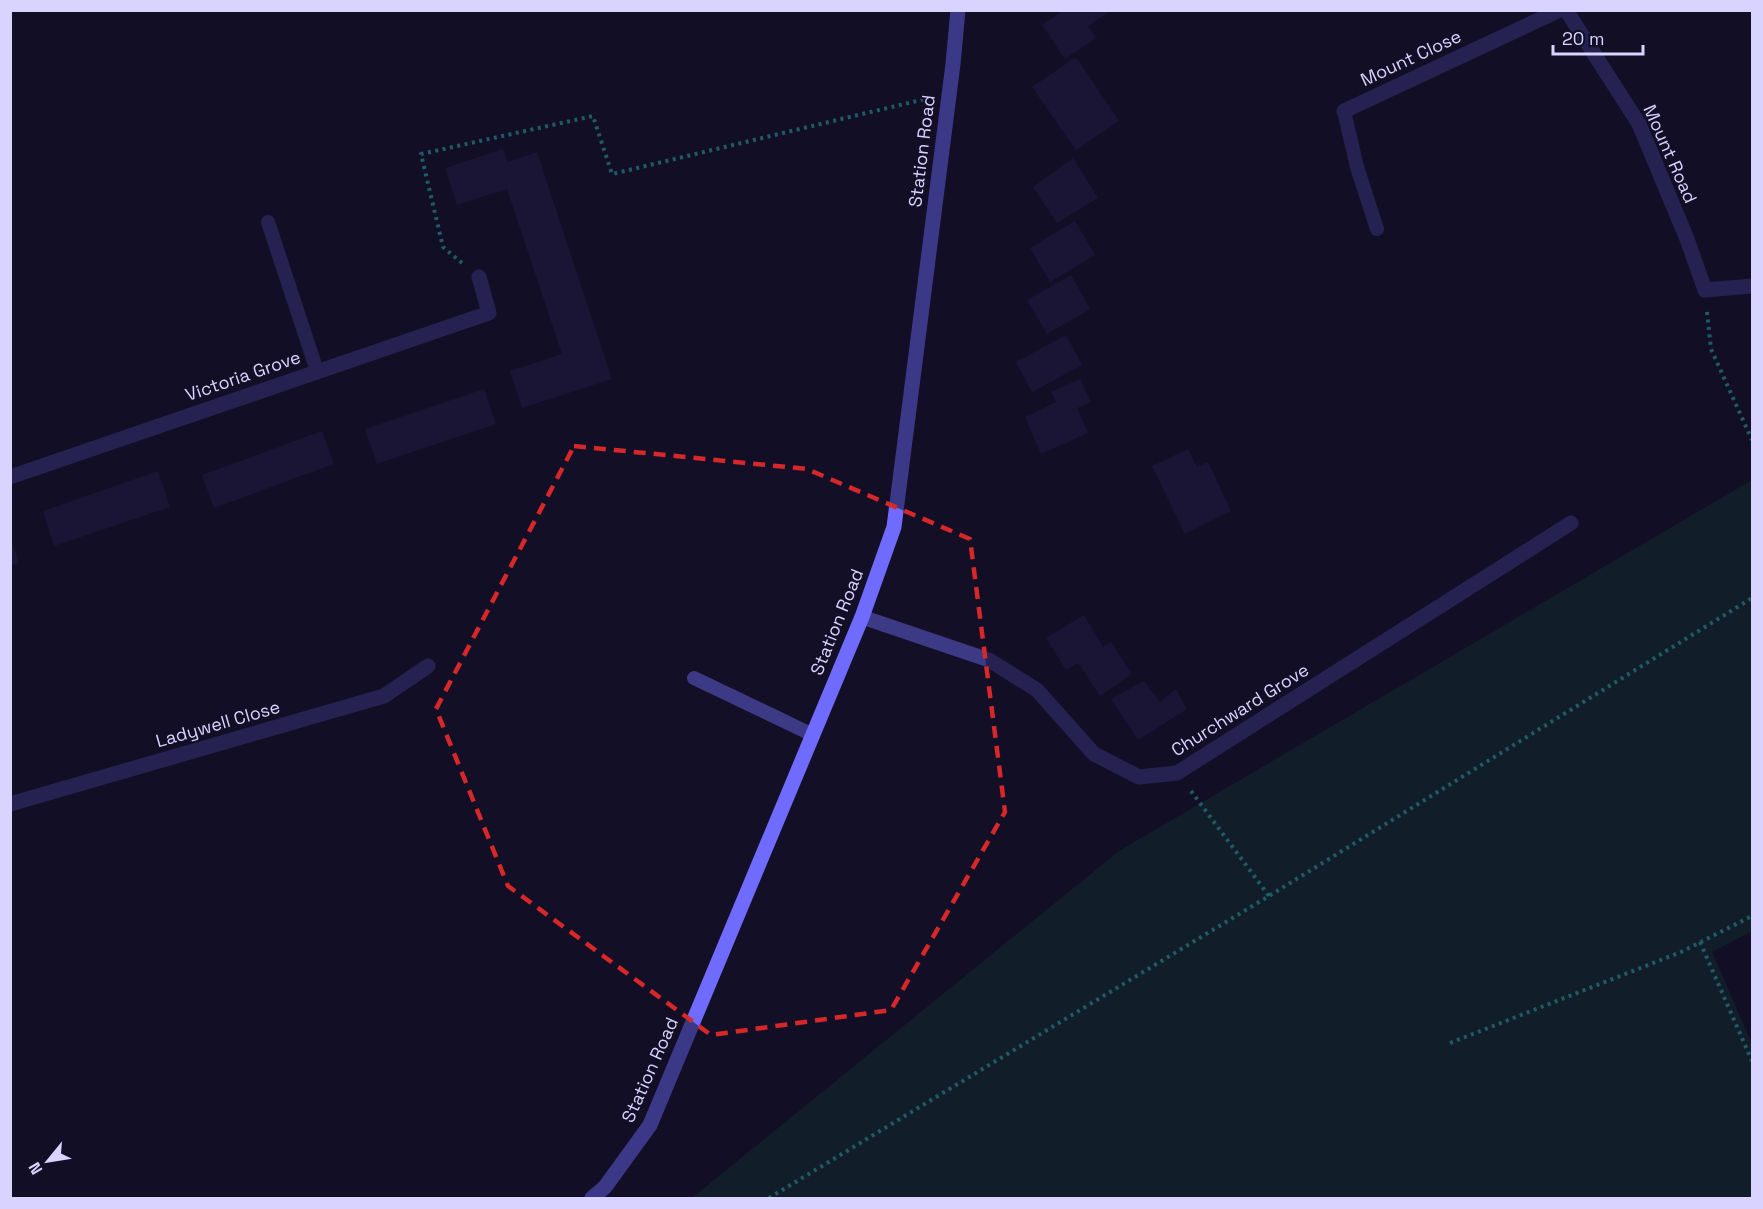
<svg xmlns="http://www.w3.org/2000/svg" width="1763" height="1209" font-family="'Space Grotesk',sans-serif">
<rect width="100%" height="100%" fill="#130f26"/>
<path fill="#12302f" d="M1752 480V931L1712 952 1752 1044V1198H692L1119 851Z"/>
<path fill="#241b47" d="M1064 10H1111L1088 26 1096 38 1065 59 1042 25Z
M1076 57 1119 121 1076 150 1032 87Z
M503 149 508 162 537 152 612 379 522 408 510 371 562 354 507 189 457 205 445 168Z
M1073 158 1098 198 1057 223 1033 187Z
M1075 221 1095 255 1050 282 1030 248Z
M1071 275 1090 309 1047 334 1027 300Z
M1066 335 1082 365 1032 392 1016 362Z
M1080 379 1091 402 1077 408 1088 433 1041 454 1025 417 1056 402 1051 392Z
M484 389 496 424 377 464 365 429Z
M322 431 334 464 214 508 202 475Z
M1188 449 1197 467 1208 462 1231 511 1185 534 1152 466Z
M158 471 170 507 54 546 43 511Z
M10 537 19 563 10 566Z
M1084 615 1103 647 1111 642 1132 674 1100 696 1078 663 1066 670 1046 638Z
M1144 681 1160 702 1176 689 1187 709 1138 740 1111 699Z"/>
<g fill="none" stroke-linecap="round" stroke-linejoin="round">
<path stroke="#2fb8b0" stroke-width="4" stroke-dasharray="3 4.5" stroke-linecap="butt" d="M462 263 443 247 421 154 593 116 612 174 925 99
M1707 312 1711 349 1752 440
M1191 791 1269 896
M1700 942 1752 1061
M1450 1043 1681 952 1752 916
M769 1198 1269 896 1752 598"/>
<path stroke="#3d3a85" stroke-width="14" d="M1344 111 1357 167 1377 229
M268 222 317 371
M694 678 813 735"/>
<path stroke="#3d3a85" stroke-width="15" d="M1566 10 1639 124 1687 239 1705 290 1752 286
M1344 111 1560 10
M10 477 489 313 479 277
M862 617 989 660 1037 690 1094 754 1139 777 1177 773 1571 523
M10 804 384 696 428 666"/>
<path stroke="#6f6bff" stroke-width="15" d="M592 1198 605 1187 650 1125 862 617 894 527 953 64 958 10"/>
</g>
<path d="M0 0H1763V1209H0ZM574 446 807 469 970 539 1005 812 891 1010 711 1035 508 886 436 709Z" fill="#130f26" fill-opacity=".55" fill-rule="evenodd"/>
<path fill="none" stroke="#d62828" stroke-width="4.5" stroke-dasharray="12 8" stroke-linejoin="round" d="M574 446 807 469 970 539 1005 812 891 1010 711 1035 508 886 436 709Z"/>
<g text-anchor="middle" stroke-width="4.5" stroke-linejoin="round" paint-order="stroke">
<g font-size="18" fill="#d9d4ff" stroke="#130f26">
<text transform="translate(1411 58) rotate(-25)" y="6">Mount Close</text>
<text transform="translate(922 151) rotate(-83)" y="6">Station Road</text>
<text transform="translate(1670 154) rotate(66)" y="6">Mount Road</text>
<text transform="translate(243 376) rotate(-19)" y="6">Victoria Grove</text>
<text transform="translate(837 622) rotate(-68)" y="6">Station Road</text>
<text transform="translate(1240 710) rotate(-32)" y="6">Churchward Grove</text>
<text transform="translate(218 724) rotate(-16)" y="6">Ladywell Close</text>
<text transform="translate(650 1070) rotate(-66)" y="6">Station Road</text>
</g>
</g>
<rect width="1763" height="1209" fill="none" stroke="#d9d4ff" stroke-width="24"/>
<g transform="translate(48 1161) rotate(240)" stroke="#130f26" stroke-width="4.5" paint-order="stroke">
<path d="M0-4.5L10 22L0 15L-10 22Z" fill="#d9d4ff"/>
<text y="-9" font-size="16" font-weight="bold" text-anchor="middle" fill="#d9d4ff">N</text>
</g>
<path d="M1553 45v9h90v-9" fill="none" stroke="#d9d4ff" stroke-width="3"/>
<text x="1562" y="45" font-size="18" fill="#d9d4ff" stroke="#130f26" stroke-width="4.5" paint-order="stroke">20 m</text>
</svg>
